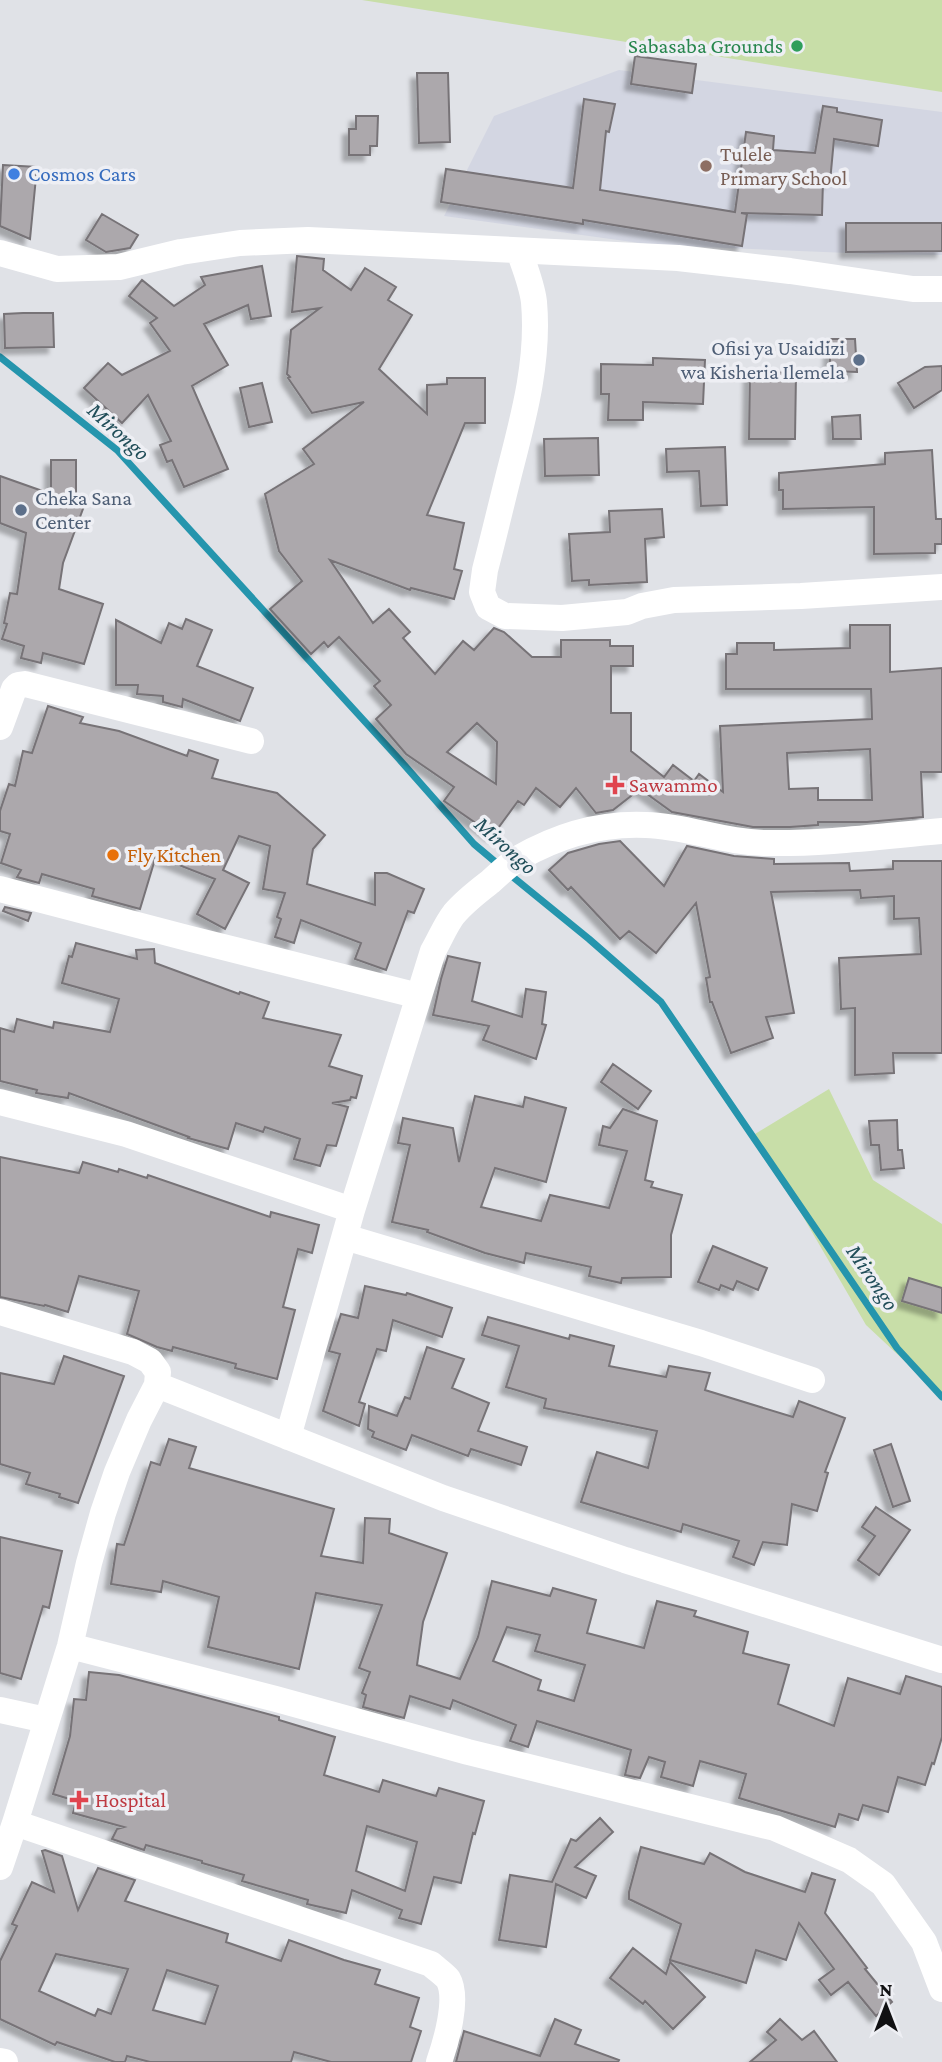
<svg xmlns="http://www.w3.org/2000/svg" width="942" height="2062" font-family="'Crimson Pro',serif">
<defs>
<filter id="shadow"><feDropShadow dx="-6" dy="6" stdDeviation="2" flood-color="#0004"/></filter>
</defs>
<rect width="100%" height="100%" fill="#e0e2e7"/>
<path fill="#d3d6e2" d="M619 70 942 112V255L873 254 654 245 444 216 494 116Z"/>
<path fill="#c8dea8" d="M362 0H942V92Z
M829 1089 873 1180 942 1224V1396L866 1325 755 1134Z"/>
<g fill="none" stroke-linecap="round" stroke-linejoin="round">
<path stroke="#2595ad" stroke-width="7" d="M0 357 117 450 399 759 474 844 499 865
M508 873 589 939 661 1002 897 1348 942 1397"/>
</g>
<path fill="#aca8ac" stroke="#777377" stroke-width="2" fill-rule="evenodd" filter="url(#shadow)" d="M635 56 696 64 692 93 631 84Z
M417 73H448L450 142 419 143Z
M584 99 615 104 609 132 606 131 600 190 735 212 746 132 774 136 773 150 815 153 823 106 837 108V112L882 120 878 146 834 139 830 182 823 181 822 215 741 213 747 214 742 246 583 220V224L441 202 446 169 573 188Z
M356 116H378L377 146H370V155H349V129H356Z
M3 165 37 167 30 239 0 226Z
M102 214 138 235 130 248 106 252 86 240Z
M846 223H942V251L846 252Z
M297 256 324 259 323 270 351 290 365 268 396 287 388 300 412 315 379 369 427 414V385L447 384V378H485V423H465L427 515 464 523 454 569 462 571 454 599 411 588 410 590 330 560 373 623 389 609 410 632 403 638 435 674 463 641 474 650 494 628 504 632 532 657H561V640H610V646H633V666H611V713H631V751L664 777 673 765 694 781 699 774 723 792 720 726 872 719 871 689H726V654H737V643H774V650L850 648V625H890V672L942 668V772H921L923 817 867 822H818V825L790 827H753L672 812 640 789 613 810 596 813 576 788 560 807 536 788 524 805 518 801 493 835 444 801 454 787 406 754 376 719 391 705 374 686 380 681 339 637 328 647 324 642 311 654 270 609 302 581 279 551 265 494 314 464 303 449 364 402 312 413 288 378 290 377 287 374 291 330 320 308 292 312ZM477 723 497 742 496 784 447 752ZM870 749 872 800H818V788L789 789 787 753Z
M262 266 271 316 251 319 248 305 204 324 228 365 192 386 228 469 184 487 172 460 167 462 160 445 171 441 148 395 122 423 84 388 108 363 122 375 170 351 150 323 157 318 129 296 142 280 174 306 205 285 201 277Z
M23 313H53L54 347 5 348 4 314Z
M830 339H855L857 372 830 371Z
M653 358 705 360 703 404 643 402V420H608L609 394H601V364L653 365Z
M942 366V390L914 408 898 383 925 367Z
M750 372 796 373 795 439H749Z
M262 383 272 422 249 427 240 388Z
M860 415 861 439H833L832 417Z
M598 438 599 475 545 476 544 439Z
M725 447 727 505 701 506 699 471 667 472 666 449Z
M932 450 936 519H942V544H935V553L874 554V507L783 509V490H779V473L885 464V453Z
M51 460H76V503L84 506 63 563 59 589 103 604 84 664 43 653 41 663 21 658 24 646 2 639 7 624 4 623 10 593 17 594 26 533 0 523V476L51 494Z
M662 509 664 537 645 539 647 582 589 585V580L572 581 569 534 610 532 609 511Z
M186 619 212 630 197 666 253 688 240 721 183 699 182 707 163 702V696L137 694 138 685H116V620L161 643 169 623 182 629Z
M48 706 83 717 80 723 119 731 187 756 189 750 218 760 212 778 277 793 325 835 313 849 307 884 375 905V873H387L424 889 414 913 408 911 386 970 355 959 361 943 301 920 294 943 275 937 281 919 277 917 285 893 263 889 270 846 239 836 223 870 249 883 225 929 197 914 215 879 156 856 140 909 92 896 94 889 42 874 39 883 17 877 21 870 1 863 10 834 0 831V811L9 784 15 786 23 751 32 753Z
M620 841 664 886 687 846 734 856 774 859V864L849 863 850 871 893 869V861H942V1053H893L894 1073 855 1075V1008L841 1009 839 958 921 954 919 918 894 919V896L861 898 860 890 771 892 794 1013 766 1017 773 1038 731 1053 712 1002H710L706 978 710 977 696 903 656 953 629 931 620 939 571 887 568 890 549 870 568 853 599 844Z
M5 907 31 913 28 921 3 911Z
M76 943 137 959 136 950 154 949 155 963 239 994 240 992 269 1002 263 1018 341 1035 329 1066 362 1076 356 1098 351 1097 350 1100 332 1103 348 1107 336 1146 327 1145 320 1166 294 1159 300 1139 265 1127 263 1132 236 1123 228 1149 188 1138 189 1137 69 1093 68 1098 36 1093 37 1090 0 1081V1028L14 1032 17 1019 53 1028 54 1022 110 1032 119 999 62 983 69 956 72 957Z
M448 956 480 963 472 1001 522 1017 526 989 546 992 542 1024 546 1025 536 1059 483 1040 489 1026 433 1015 441 979Z
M613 1064 651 1091 638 1109 601 1082Z
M475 1096 523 1107 525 1097 566 1108 546 1182 495 1168 481 1207 541 1221 550 1195 609 1208 627 1151 599 1145 603 1126 610 1128 623 1109 657 1121 645 1180 653 1182 651 1187 682 1195 671 1235V1277L622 1278 621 1283 589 1276 591 1267 526 1253 524 1263 485 1253 427 1232 428 1230 392 1222 410 1145 398 1143 403 1118 453 1128 459 1162Z
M897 1120 898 1150H902L904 1168 881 1170 879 1145H871L869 1121Z
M0 1157 79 1173 83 1162 118 1172 119 1169 147 1178 148 1175 270 1217 271 1212 319 1225 312 1253 298 1249 283 1307 295 1310 277 1379 235 1368 236 1364 173 1347 172 1351 157 1347 127 1334 139 1291 79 1276 68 1312 45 1305 44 1306 0 1297Z
M713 1246 767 1268 758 1290 737 1281 733 1290 721 1285 719 1290 698 1282Z
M909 1278 942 1288V1313L902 1301Z
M365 1286 406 1295 407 1293 452 1308 442 1337 393 1320 386 1351 377 1349 359 1402 365 1404 359 1426 323 1411 340 1354 329 1351 341 1314 358 1318Z
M488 1317 569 1339 570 1335 614 1346 609 1366 666 1377 669 1366 710 1373 705 1390 793 1417 799 1401 845 1418 825 1472 828 1473 817 1511 792 1504 787 1545 763 1542 754 1565 733 1557 739 1541 683 1524 681 1532 581 1502 597 1452 648 1468 657 1431 544 1408 546 1399 506 1387 519 1346 482 1335Z
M427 1347 464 1359 452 1388 489 1403 478 1431 527 1447 521 1465 471 1449 468 1456 412 1435 406 1450 372 1437 374 1432 368 1429 369 1406 397 1416 405 1397 410 1399Z
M64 1356 124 1376 78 1503 59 1497 60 1494 26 1484 30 1473 0 1464V1373L54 1384Z
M169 1439 196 1447 189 1468 334 1509 321 1556 363 1563 365 1518 390 1519 389 1533 447 1553 423 1622 417 1665 460 1679 478 1637 492 1581 550 1596 553 1588 596 1600 587 1633 644 1648 657 1601 696 1611 694 1616 748 1632 743 1653 789 1665 778 1704 834 1726 848 1678 900 1694 906 1676 942 1687V1737L934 1764 932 1763 925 1785 898 1777 888 1812 863 1805 858 1820 839 1814 835 1827 739 1798 746 1774 700 1761 693 1786 661 1777 665 1762 649 1757 640 1778 625 1775 631 1750 537 1721 528 1747 510 1741 516 1725 453 1700 450 1709 410 1696 404 1718 363 1707 366 1695 362 1693 370 1672 359 1668 382 1605 316 1593 299 1669 208 1647 219 1597 163 1581 161 1592 111 1584 117 1544 124 1545 151 1462 160 1465ZM507 1627 540 1635 535 1651 585 1665 574 1701 538 1690 541 1680 493 1661Z
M891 1444 910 1501 893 1507 874 1450Z
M876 1507 910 1530 879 1575 858 1560 875 1536 862 1527Z
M0 1537 62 1551 49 1608 43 1606 21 1679 0 1673Z
M89 1672 119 1675 174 1689 279 1717V1720L335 1737 324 1775 379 1792 383 1780 436 1796 439 1788 484 1801 475 1834 473 1833 461 1883 434 1877 421 1924 399 1918 402 1910 352 1890 346 1913 307 1904 308 1900 242 1881 244 1875 202 1863V1861L146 1845 144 1850 112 1839 117 1829 124 1827 73 1813 76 1801 53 1794 70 1736 74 1699 86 1700ZM367 1826 417 1842 405 1891 356 1871Z
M600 1818 613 1832 575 1867 596 1876 586 1898 556 1884 546 1947 499 1940 510 1875 552 1882 571 1839 576 1841Z
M641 1847 704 1864 710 1853 745 1872 805 1892 812 1873 835 1880 825 1913 867 1968 865 1969 892 2002 876 2016 848 1982 831 1995 819 1980 834 1969 799 1923 786 1960 756 1950 746 1983 670 1960 681 1924 629 1899V1892Z
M45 1850 62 1856 78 1910 98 1868 135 1880 125 1901 228 1934 226 1942 281 1961 289 1940 344 1960 380 1970 375 1984 419 1998 410 2027 421 2031 411 2062H331L294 2052 291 2062H150L127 2056 125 2062H115L57 2042 55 2045 0 2019V1961L17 1926 12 1924 32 1882 54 1892 42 1851ZM56 1954 128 1969 111 2014 98 2009 95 2016 39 1991ZM167 1970 218 1986 205 2024 153 2010Z
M633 1948 666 1974 670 1962 705 1997 673 2029 645 2001 643 2004 610 1978Z
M555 2019 581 2030 575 2044 619 2060 618 2062H456L464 2031 540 2056Z
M780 2019 802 2040 814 2031 837 2062H750L776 2040 767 2032Z"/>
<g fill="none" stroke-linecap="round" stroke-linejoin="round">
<path stroke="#fff" stroke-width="26" d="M519 251C525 268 532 285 534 302 539 358 525 412 511 466 502 501 494 536 485 570L482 592 488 607 505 616 562 618 627 612 642 606 674 600 801 596 942 587
M0 253 57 269 119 267 181 252 240 243 308 240 678 258 790 271 913 289H942
M0 727 14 689 18 685 25 684 251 741
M0 889 191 939 419 996
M0 1102 126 1134 352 1210
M345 1237 701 1343 812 1380
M0 1312 133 1352 150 1361 158 1372 157 1385 139 1420 117 1472 103 1513 89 1563 70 1646 15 1823 0 1867
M157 1385 443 1498 625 1560 942 1660
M288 1437 352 1210 433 951C440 939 446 924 454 914 465 901 477 892 490 882 499 874 509 864 519 858 557 836 601 823 646 825 687 826 725 843 767 843 825 844 884 836 942 831
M70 1646 276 1699 468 1752 775 1828 849 1860 883 1884 924 1942 942 1989
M0 1710 46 1720
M15 1823 431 1964C435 1968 444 1974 448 1979 459 1998 446 2042 439 2062
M0 2061 5 2062"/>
</g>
<circle fill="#2e9e5b" stroke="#eeeff4" stroke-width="2.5" cx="797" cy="46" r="7"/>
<circle fill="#8d6e63" stroke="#eeeff4" stroke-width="2.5" cx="706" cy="166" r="7"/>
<circle fill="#3f7fe0" stroke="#eeeff4" stroke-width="2.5" cx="14" cy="174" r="7"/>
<g fill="#5c6f8a" stroke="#eeeff4" stroke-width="2.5">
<circle cx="859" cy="360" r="7"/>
<circle cx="21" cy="510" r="7"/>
</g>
<g fill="#e0444e" stroke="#eeeff4" stroke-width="2.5">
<path d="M611.5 774.5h7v7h7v7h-7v7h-7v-7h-7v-7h7z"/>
<path d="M75.5 1789.5h7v7h7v7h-7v7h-7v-7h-7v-7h7z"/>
</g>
<circle fill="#e8710a" stroke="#eeeff4" stroke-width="2.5" cx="113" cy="855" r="7"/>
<g text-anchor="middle" stroke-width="7" stroke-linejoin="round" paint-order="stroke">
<g font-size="21" fill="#27864d" stroke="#eeeff4" text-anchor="end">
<text x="783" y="53">Sabasaba Grounds</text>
</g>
<g font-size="21" fill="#785e54" stroke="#eeeff4" text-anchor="start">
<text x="720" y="161">Tulele<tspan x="720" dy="24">Primary School</tspan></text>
</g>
<g font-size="21" fill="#366cbe" stroke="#eeeff4" text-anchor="start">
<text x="28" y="181">Cosmos Cars</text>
</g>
<g font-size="21" fill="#4e5e75" stroke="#eeeff4" text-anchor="end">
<text x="845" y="355">Ofisi ya Usaidizi<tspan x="845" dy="24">wa Kisheria Ilemela</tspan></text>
<text x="35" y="505" text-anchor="start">Cheka Sana<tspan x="35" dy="24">Center</tspan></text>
</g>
<g font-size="21" fill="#be3a42" stroke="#eeeff4" text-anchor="start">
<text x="629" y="792">Sawammo</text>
<text x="95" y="1807">Hospital</text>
</g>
<g font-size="21" fill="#c56008" stroke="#eeeff4" text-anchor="start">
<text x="127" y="862">Fly Kitchen</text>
</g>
<g font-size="23" font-style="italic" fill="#214e59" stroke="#eeeff4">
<text transform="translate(119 431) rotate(42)" y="8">Mirongo</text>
<text transform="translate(506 845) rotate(42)" y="8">Mirongo</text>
<text transform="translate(873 1277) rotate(56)" y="8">Mirongo</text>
</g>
</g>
<g transform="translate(886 2006)" stroke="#eeeff4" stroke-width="5" paint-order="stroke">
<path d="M0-5L12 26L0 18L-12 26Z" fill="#111113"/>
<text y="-10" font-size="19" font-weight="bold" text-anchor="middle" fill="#111113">N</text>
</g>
</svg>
